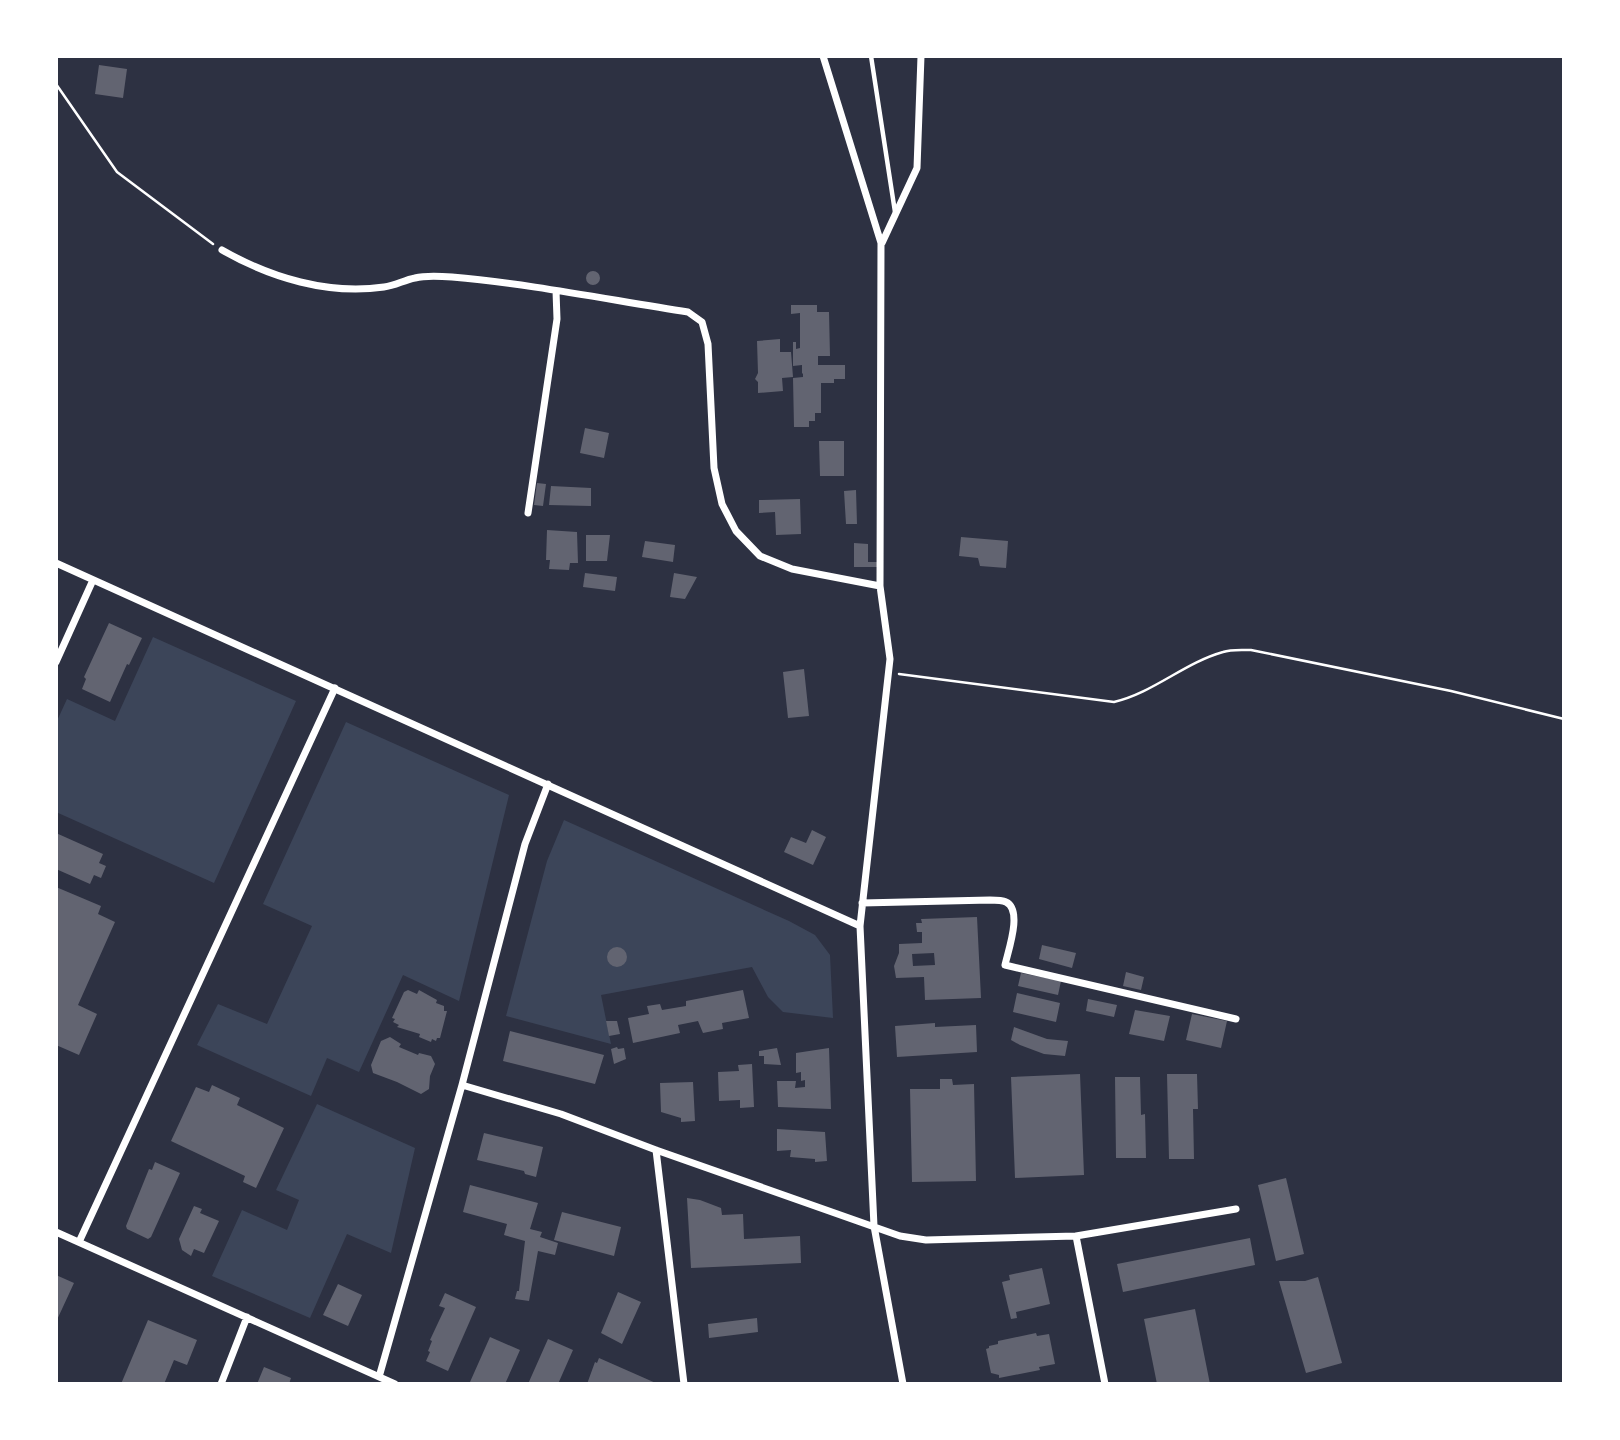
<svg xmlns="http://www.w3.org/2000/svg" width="1620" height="1440" font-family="Overpass,sans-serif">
<rect width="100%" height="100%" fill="#2d3142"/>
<path fill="#3c4559" d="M153 637 296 701 214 883 56 812V723L67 699 115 721Z
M346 722 509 795 459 1001 403 975 359 1072 327 1058 311 1096 197 1045 218 1004 267 1024 312 926 263 904Z
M564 820 789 921 815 935 830 955 833 1018 783 1012 768 997 752 967 601 995 611 1044 506 1016 547 861Z
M317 1104 415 1148 391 1253 347 1234 310 1318 212 1276 242 1210 287 1230 299 1200 276 1190Z"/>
<path fill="#626471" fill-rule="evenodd" d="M99 65 127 69 123 98 95 94Z
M586 278a7 7 0 1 1 14 0a7 7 0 1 1-14 0Z
M791 305H817V312H829L830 356H818V365H845V379H834V383H821V413H815V421H809V427H794L793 378 803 377V373L802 374V365L793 366V342H796V349L800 348V313L791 314Z
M780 339V352H791L793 377 782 378 783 391 758 393V382L755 379 758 373 757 341Z
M585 428 609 433 604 458 580 453Z
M819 441H844V476H820Z
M537 483 546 484 543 506 534 505Z
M551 486 591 488V506L549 505Z
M856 490 857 524H846L844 491Z
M800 499 801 534 776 535 775 512 759 513V500Z
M547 530 577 532 578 563H570L569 570 549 569 550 560H546Z
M586 535H610L607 561H586Z
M961 537 1008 541 1006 568 980 566 978 558 959 556Z
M645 541 675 545 673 562 642 557Z
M854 543 868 544V562H877V567H854Z
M585 573 617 577 615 591 583 587Z
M674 573 697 577 685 599 670 597Z
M109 623 142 638 129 665 127 664 110 702 82 689 86 679 84 677Z
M804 669 809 716 788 718 783 672Z
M812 830 826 837 813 865 784 852 791 837 806 843Z
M56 833 103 854 99 863 106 866 101 878 94 875 90 884 56 869Z
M56 887 101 906 98 914 115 922 78 1005 97 1014 79 1055 56 1045Z
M977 917 981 998 925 1000 924 977 896 978 894 966 899 953V944L922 943V932H917L916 923H922L921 919ZM934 953 935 965 913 966 912 954Z
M1042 945 1076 953 1072 968 1039 959Z
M607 957a10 10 0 1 1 20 0a10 10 0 1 1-20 0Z
M1126 972 1144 977 1141 990 1123 986Z
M1021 973 1061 981 1058 995 1018 986Z
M408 990 417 994 419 990 437 1000 436 1003 444 1006V1011H447L440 1038H437L436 1041 432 1039 431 1042 419 1037 420 1034 397 1027 399 1025 393 1022 395 1019 392 1018 404 992Z
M743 990 749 1018 722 1023 723 1029 703 1033 698 1021 678 1025 680 1033 633 1043 628 1018 649 1014 647 1006 660 1004 662 1010 686 1006V1001Z
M1017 993 1060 1003 1056 1022 1013 1012Z
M1088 999 1117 1005 1114 1017 1086 1011Z
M1135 1010 1170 1016 1164 1041 1129 1034Z
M1192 1014 1227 1021 1221 1048 1186 1040Z
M606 1021H617L620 1034 609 1036Z
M935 1023V1027L976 1025 977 1052 897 1057 895 1026Z
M1014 1027 1047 1039 1068 1041 1065 1056 1044 1054 1020 1045 1011 1040Z
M510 1031 604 1055 595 1084 503 1061Z
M390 1037 401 1044 399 1047 418 1055 419 1053 431 1056 435 1064 430 1076 429 1089 421 1094 397 1082 373 1073 371 1065 381 1041Z
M617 1047 618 1049 624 1048 626 1059 614 1064 611 1049Z
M777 1048 781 1065 764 1064V1056H759V1051Z
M829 1048 831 1109 778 1107 777 1081H796L795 1088 805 1087V1080L801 1081V1072L796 1073V1053Z
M752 1064 754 1107 740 1108V1100L719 1101 718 1072 739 1071 738 1065Z
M1080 1074 1084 1175 1015 1178 1011 1077Z
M1167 1074H1197L1198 1109H1193L1194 1159H1169Z
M1115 1077H1140L1141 1115 1145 1114 1146 1158H1116Z
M940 1079H952L953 1085 974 1084 976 1181 912 1182 910 1089H940Z
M693 1082 695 1121 681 1122V1118L661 1112 660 1083Z
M212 1085 240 1098 237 1105 284 1128 256 1188 243 1182 245 1176 171 1141 196 1087 209 1092Z
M777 1129 825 1132 827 1161 815 1162V1159L790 1157 791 1150 777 1151Z
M484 1133 543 1147 536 1177 525 1174 524 1171 477 1160Z
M155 1162 180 1173 151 1237 148 1239 127 1229 126 1226 149 1169 152 1170Z
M1286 1178 1304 1254 1276 1261 1258 1185Z
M470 1185 538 1203 530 1229 542 1232 540 1237 558 1243 555 1255 538 1251 529 1301 515 1299 517 1291H519L525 1241 504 1235 507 1224 463 1212Z
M687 1198 700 1200 721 1208 722 1215 743 1214 744 1239 800 1236 801 1263 691 1268Z
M194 1206 202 1209 200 1213 219 1221 204 1253 194 1249 191 1256 182 1250 179 1239Z
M562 1212 621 1227 614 1256 554 1240Z
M1250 1238 1255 1265 1123 1292 1117 1264Z
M1042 1268 1050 1304 1016 1312 1017 1318 1011 1319 1002 1282 1010 1280 1009 1275Z
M56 1275 74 1283 56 1322Z
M1318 1277 1342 1363 1306 1373 1279 1281H1305Z
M338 1284 362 1295 348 1326 323 1315Z
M618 1292 641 1302 622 1344 601 1333Z
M445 1293 476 1307 448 1371 426 1361 430 1352 428 1351 432 1341 430 1340 445 1308 439 1306Z
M1195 1309 1210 1384H1157L1144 1319Z
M757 1318 758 1332 709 1338 708 1324Z
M148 1320 197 1340 187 1365 174 1360 164 1384H121Z
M1036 1333 1037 1336 1049 1334 1055 1364 1039 1367 1040 1370 999 1378V1375L991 1373 986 1349 989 1348V1346L998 1344V1341Z
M490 1337 520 1350 505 1384H474L470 1382Z
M548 1339 573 1350 558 1384H528Z
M599 1358 658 1384H587L595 1362 597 1363Z
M264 1367 291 1378 289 1384H257Z"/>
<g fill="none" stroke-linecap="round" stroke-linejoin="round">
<path stroke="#fff" stroke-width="2.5" d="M56 84 117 172 213 244
M899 674 1114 702C1153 693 1184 663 1223 652 1231 649 1242 650 1251 650L1451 691 1564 719"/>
<path stroke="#fff" stroke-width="4.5" d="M871 56 895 212"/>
<path stroke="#fff" stroke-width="7" d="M823 56 881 243 880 586 890 659 860 926 874 1226 903 1384
M882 243 917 168 921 56
M222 250C271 278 328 295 384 287 395 286 404 280 415 278 426 275 440 276 452 277 531 284 610 300 688 312L702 322 708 344 714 468 722 504 736 531 760 556 792 569 880 586
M528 513 557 319 556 291
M56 563 860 926
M56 662 93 580
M862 903 990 900C994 900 1002 900 1006 902 1023 910 1008 951 1005 965L1236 1019
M462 1085 561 1114 656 1150 900 1236 926 1240 1076 1236 1236 1209
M656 1150 684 1384
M56 1232 395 1384
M1076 1236 1105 1384
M79 1242 335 688
M379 1377 462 1085 525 844 548 784
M221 1384 247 1317"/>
</g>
<rect width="1620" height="1440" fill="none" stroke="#ffffff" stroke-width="116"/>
</svg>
